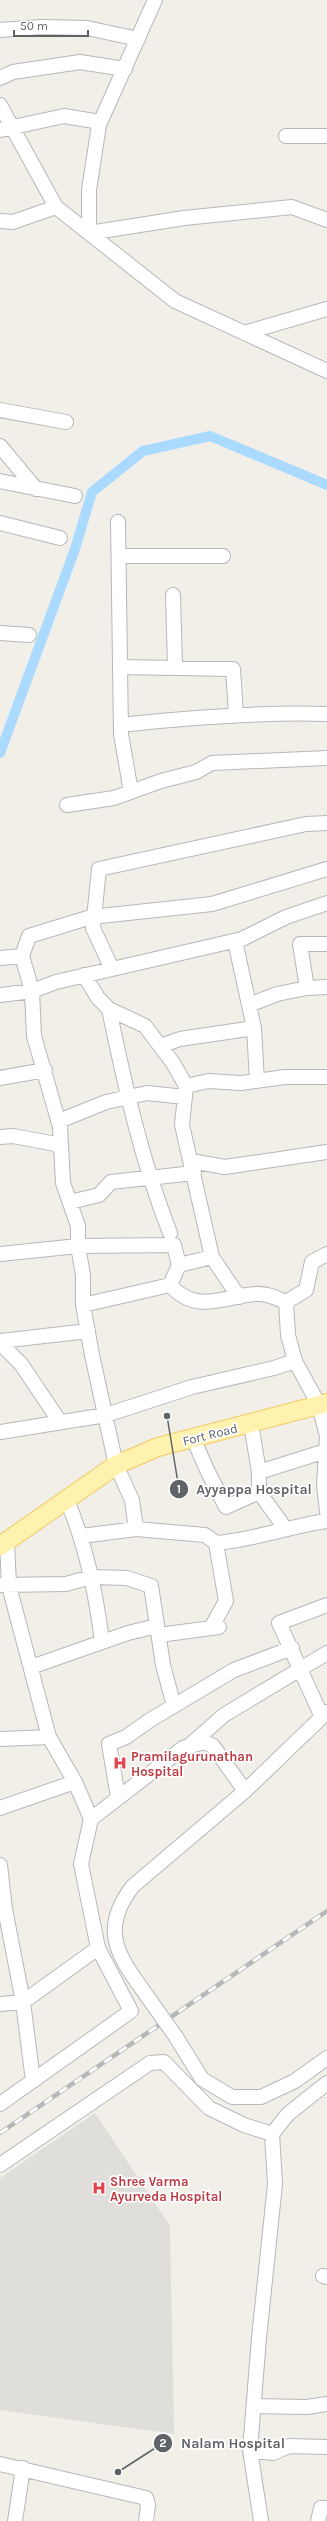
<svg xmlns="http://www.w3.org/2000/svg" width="327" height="2521" font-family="Karla,sans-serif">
<rect width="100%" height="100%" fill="#f1efe8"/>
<path fill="#e0deda" d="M95 2113 170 2226 174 2434 0 2410V2178Z"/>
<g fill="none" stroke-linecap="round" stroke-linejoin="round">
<path stroke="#aadaff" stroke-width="10" d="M0 753 75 549 92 492 143 451 210 436 327 485"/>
<g stroke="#b5b8bc" stroke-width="16">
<path id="minor" d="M155 0 99 125 89 190V233L184 218 292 207 327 220
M0 30 41 27 87 28 138 39
M0 78 13 72 80 62 125 69
M0 105 56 207 175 301 327 371
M0 130 64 116 100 122
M286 136H327
M0 221 13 222 56 207
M244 333 327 309
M0 410 66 422
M0 446 36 489
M0 481 75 496
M118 522 121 734 131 792
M0 523 60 538
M119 556H223
M173 595 175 666
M0 633 29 635
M120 667 233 669 236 714
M130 724C196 717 260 712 327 714
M67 805 114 798 161 781 196 772 212 763 327 758
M22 956 29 936 91 917 212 904 327 869
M0 958 22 956 32 991 34 1036 60 1127 63 1183 78 1226V1246L83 1275V1305L92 1355 116 1465 132 1500 136 1529
M112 969 93 928 99 869 306 824 327 823
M84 975 98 998 109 1009 145 1026 173 1063 186 1086
M307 988 300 944H327
M0 995 32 991 56 982 242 939 286 917 327 903
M249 1005 277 994 307 988 327 987
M109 1009C125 1086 141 1159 170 1233
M254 1028 257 1081
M160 1046 180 1039 254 1028 235 941
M0 1078 45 1070
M59 1121 106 1102 147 1093 185 1097
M0 1137 13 1136 61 1145
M191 1161 225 1167 327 1152
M70 1202 99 1195 111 1182 194 1173
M0 1254 78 1246 174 1245 179 1265
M212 1257 239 1297
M170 1285C197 1315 223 1296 256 1294 267 1293 276 1298 286 1302
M83 1305 170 1285 179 1265 212 1257 182 1125 186 1086 208 1081 241 1083 285 1077H327
M0 1341 88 1331
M0 1343 21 1364 60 1422
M295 1361 319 1405 327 1436 324 1485 327 1512
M251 1424 259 1472V1492L285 1528
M0 1432 106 1415 192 1387 274 1368 295 1361 288 1335 286 1302 306 1290 312 1262 327 1254
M193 1438 207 1470 226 1507 259 1492
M259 1472 326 1451
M67 1500C86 1545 96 1593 102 1642
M81 1536 136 1529 205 1535 216 1543C254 1540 290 1526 327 1521
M7 1541 9 1586 49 1737 75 1782 91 1819
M0 1585 66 1584 91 1577 127 1578 151 1586 163 1665 174 1706
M211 1628 226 1601 216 1543
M159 1635 219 1627
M31 1667 128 1633 157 1626
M322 1717 279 1623 327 1605
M0 1739 49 1737
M190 1745 224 1715 327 1653
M118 1797 109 1744 126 1737 150 1720 234 1670 292 1648
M0 1808 75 1782
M0 1865 5 1909 23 2002 33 2081
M147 1996C119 1957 98 1931 133 1886L245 1791 327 1712
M0 2004 23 2002 98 1948
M176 2037 202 2079 232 2097H261L295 2081 327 2058
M0 2104 131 2011 98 1948 81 1864 91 1819 183 1748 204 1742 213 1746 245 1791
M0 2165 150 2063 164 2062 209 2108 244 2125 272 2134
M323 2276 327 2277
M254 2406 307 2407 327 2404
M250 2450 273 2453 289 2446 327 2447
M0 2464 146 2498 148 2505 146 2521
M15 2521 23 2468
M261 2521 250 2450 259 2338 275 2184 272 2134 288 2114 327 2083
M318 2521 321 2508H327"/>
</g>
<g stroke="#f2c960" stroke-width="20">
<path id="major" d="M0 1546 116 1465 158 1447 327 1403"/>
</g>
<use href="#minor" stroke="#fff" stroke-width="14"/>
<use href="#major" stroke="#fff2af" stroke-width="18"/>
<g stroke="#b6b7b8" stroke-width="4.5">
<path id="rail" d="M0 2133 327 1911"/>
</g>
<use href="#rail" stroke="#fff" stroke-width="3" stroke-dasharray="9" stroke-linecap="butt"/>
<g stroke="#b5b8bc" stroke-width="16" stroke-linecap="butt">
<path id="minor-bridge" d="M147 1996 176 2037"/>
</g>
<use href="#minor-bridge" stroke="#fff" stroke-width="14"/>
</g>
<defs>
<g id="hospital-bare" transform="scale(1.08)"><path d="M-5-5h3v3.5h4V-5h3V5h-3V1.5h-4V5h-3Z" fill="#e0444e" stroke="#fff" stroke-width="2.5" paint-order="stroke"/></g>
</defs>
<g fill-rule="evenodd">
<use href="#hospital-bare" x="120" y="1763"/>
<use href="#hospital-bare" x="99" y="2188"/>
</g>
<g text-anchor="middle" stroke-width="3.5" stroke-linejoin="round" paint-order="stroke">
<g font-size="13" fill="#5f6368" stroke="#fff">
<text transform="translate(210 1434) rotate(-14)" y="5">Fort Road</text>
</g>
<g font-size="13" font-weight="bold" fill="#be3a42" stroke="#fff" text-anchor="start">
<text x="131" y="1761">Pramilagurunathan<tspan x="131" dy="15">Hospital</tspan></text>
<text x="110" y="2186">Shree Varma<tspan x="110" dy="15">Ayurveda Hospital</tspan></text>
</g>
</g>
<path fill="none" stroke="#5f6368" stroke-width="1.5" d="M167 1416L179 1489M118 2472L163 2443"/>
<g fill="#5f6368" stroke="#fff" stroke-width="1.5">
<circle cx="167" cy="1416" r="4"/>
<circle cx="118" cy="2472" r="4"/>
<circle cx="179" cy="1489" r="10"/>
<circle cx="163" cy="2443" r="10"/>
</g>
<g font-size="12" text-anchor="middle" font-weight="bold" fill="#fff">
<text x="179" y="1493">1</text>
<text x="163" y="2447">2</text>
</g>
<g font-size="14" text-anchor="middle" font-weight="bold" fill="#5f6368" stroke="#fff" stroke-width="3.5" stroke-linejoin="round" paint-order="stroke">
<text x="254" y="1494">Ayyappa Hospital</text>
<text x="233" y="2448">Nalam Hospital</text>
</g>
<path d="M14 30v6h74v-6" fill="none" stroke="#5f6368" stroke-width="2"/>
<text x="20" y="30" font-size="12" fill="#5f6368" stroke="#ffffff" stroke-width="3" paint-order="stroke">50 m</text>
</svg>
